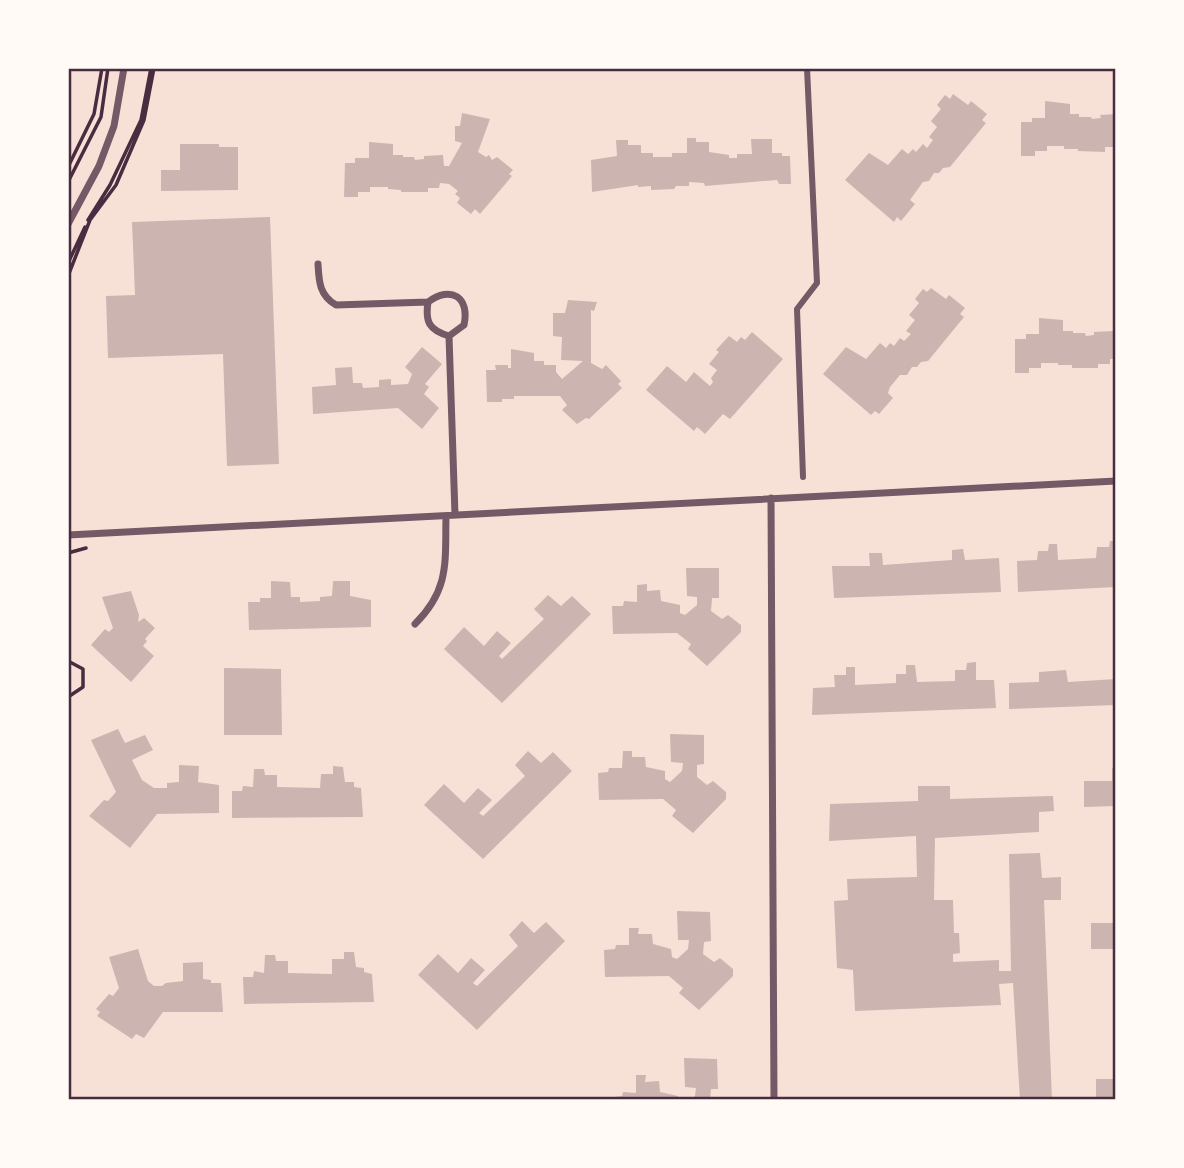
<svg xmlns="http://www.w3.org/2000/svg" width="1184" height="1168" font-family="Commissioner,sans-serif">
<rect width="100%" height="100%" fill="#f7e1d7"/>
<path fill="#ccb4b1" d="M953 94 968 105 971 101 987 114 982 120 986 123 950 167 943 168 939 173H934L929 181 923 182 910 200 915 204 901 221 897 217 894 222 845 180 869 153 888 165 902 149 908 154 913 149 916 152 923 144 927 148 933 140 929 137 937 127 931 121 941 109 937 105 945 95 950 99Z
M1045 101 1070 104V114H1079V117H1091L1092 119 1101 118 1100 115 1116 114V147H1105V152L1078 151V149H1064V146H1047V151H1035V156H1021V122H1032V118H1045Z
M462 113 490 119 478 152 486 157 489 155 492 160 497 157 513 170 509 174 512 176 480 214 475 209 471 214 457 203 460 198 455 194 458 191 449 184 440 183 439 188H428V192H401V190L388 189V187H370V192H358V197H344L345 163H355V158H369V142L393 144V155H403V157H414L415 160 424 159V156L443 155 444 166H449L462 143 455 141V126H460Z
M687 138H696V142H709V152L729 155V158H737V154H752L751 139H772V153H782V156H790L791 184H779L777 180 705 186 704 183 689 182V186H676L674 189 651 190V186L638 187V185L592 192 591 160 617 156 616 140H628V145H641V153H653V157H672V153H687Z
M180 144H219V147H238V190L161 191V170H180Z
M270 217 279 464 227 466 223 354 108 358 106 296 135 295 132 222Z
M931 288 946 299 949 295 965 308 960 314 964 317 928 361 921 362 917 367H912L907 375H900L890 387 888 393 893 398 879 414 875 411 871 415 823 374 846 347 866 359 880 343 886 348 890 343 894 346 900 338 904 341 911 334 906 331 915 320 909 315 919 303 915 299 923 289 927 292Z
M568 300 597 302 594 311 591 310V363L602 369 606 365 621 381 618 384 622 388 589 419 586 418 577 424 562 410 567 405 560 396H514V399H502V402H487L486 370H496L495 365H508V368H511V349L534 353V361H544V365H556V372L562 379 583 361 561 360 562 337 553 336V313H565Z
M1039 318 1063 320V331H1073V333H1085L1086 336 1094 335V332L1114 331 1116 359H1110V364H1098V368H1072V365H1058V363H1041V368H1029V373H1015V339H1026V334H1039Z
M752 332 783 359 730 419 723 414 705 434 697 427 694 431 646 390 667 366 686 382 694 372 710 386 713 382 711 378 717 370 709 364 719 352 716 350 729 336 737 342 741 337 745 340Z
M422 347 442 364 425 384 429 387 424 394 439 408 422 429 398 408 313 414 312 387 336 385 335 368 352 367 353 383H362L363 388 379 387V380L391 379V385L408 384 412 374 405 367Z
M1110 541H1116V587L1018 592 1017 561 1037 560 1038 551H1048L1049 544H1057L1058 560 1096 558 1097 547H1109Z
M963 549 965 560 999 558 1001 592 834 598 832 566H870L869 553H882L883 565 952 560V550Z
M686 568H719V598H712L711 611 722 619 728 615 741 625V632L707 666 688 649 691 644 677 633 613 634 612 606H623L624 601 637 602V585L647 584V591L660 590 661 601 680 605V613L685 615 697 605V597L687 596Z
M271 581 290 582 291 597H300V602L320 601V597L332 596 333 581H350V596L371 600V627L249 630 248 602H260V598H271Z
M131 591 139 615 138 622 144 618 155 628 145 639 147 641 143 646 154 656 131 682 91 645 105 629 109 632 113 628 102 597Z
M548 595 561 606 572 596 591 614 502 703 444 649 464 627 484 646 497 631 511 643 499 656 502 659 544 619 534 609Z
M976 662V680H994L996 708 812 715 813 688 835 687 834 675H846V667H855V685L896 683V674H906V665H915L917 682 955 681V670H966L967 663Z
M224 668 281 669 282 735H224Z
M1066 670 1068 682 1116 679V705L1009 709V683L1039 682V672Z
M118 729 125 743 145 735 153 750 132 760 142 780 154 788H167V783L179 782V765L199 766 198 782 219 785V813L157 814 130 848 89 816 104 800 108 801 116 792 91 740Z
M670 734 704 735V764L697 765V777L707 785 713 781 726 792V799L693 833 672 816 676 810 663 799 599 800 598 773 608 772 609 768H622L623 751H632V757H645L646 767 665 771V779L670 782 682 771 683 763 671 762Z
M528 751 541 763 553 752 572 771 483 859 424 805 444 784 464 803 478 788 492 800 479 813 483 816 525 776 515 765Z
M333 766 343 767 345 782H354V787L361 788 363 817 232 818V791H242L243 786 253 787 254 769H264L265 775H277V787L320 788 321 774H333Z
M1112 768H1116V806L1084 807V781H1112Z
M918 786H950V799L1053 796 1054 811 1039 812V832L935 838 934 900H953L954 933H959L960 953 953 954V962L999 960V971H1011L1009 854 1040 853 1042 878 1061 877V900H1044L1052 1100H1020L1013 983 999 984 1001 1005 855 1011 853 970 837 968 834 901 848 900 847 879 917 877 916 836 829 841 830 804 918 801Z
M677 911 710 912 711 941 704 942 703 954 714 962 720 958 733 969V976L699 1010 679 993 683 988 669 976 605 977 604 950 615 949 616 945H629V928H639L638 934H652L653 944 671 949 672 957 677 959 688 949 689 940H678Z
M522 921 534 933 546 922 565 941 477 1030 418 975 438 954 458 973 471 958 485 970 473 983 477 986 518 946 509 935Z
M1091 923H1116V949H1091Z
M138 949 148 981 154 986H162L166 983 183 981V963L203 962V979L211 980V983H221L223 1012H163L144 1038 136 1034 132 1039 97 1016 100 1012 96 1009 109 994 113 996 119 988 109 957Z
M344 952H354L356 967 364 968V972L372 974 374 1002 244 1004 243 977H253L254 971 264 973 265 955H275L276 961H288V973L332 974V959H344Z
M684 1058 717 1059 718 1089H711L710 1100H691L695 1096 696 1088 685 1087Z
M636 1075H646L645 1082 659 1081 660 1092 678 1096 679 1100H607L606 1098 622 1096 623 1092 636 1093Z
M1096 1079H1116V1100H1096Z"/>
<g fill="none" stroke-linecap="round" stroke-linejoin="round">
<path stroke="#4a2c40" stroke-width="3.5" d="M68 167 94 114 102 68
M68 182 101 117 108 68
M88 220 110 185 141 120 151 68
M68 263 85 227
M68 276 90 220 116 185 144 120 154 68
M68 553 86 548
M68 661 83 669V687L68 697"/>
<path stroke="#755966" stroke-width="6" d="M803 477 797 309 817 283 807 68"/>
<path stroke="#755966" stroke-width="7" d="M68 224 99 166 114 126 124 68
M318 264C319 281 319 295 336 305L428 302
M449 336C429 330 425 322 428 302 451 285 470 297 464 325L449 336 455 515
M771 498 774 1100
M68 535 1116 481
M415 624C450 589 445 562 446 516"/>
</g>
<rect width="1184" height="1168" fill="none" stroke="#fffaf5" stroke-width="140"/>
<rect x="70" y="70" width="1044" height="1028" fill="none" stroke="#4a2c40" stroke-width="2.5"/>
</svg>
